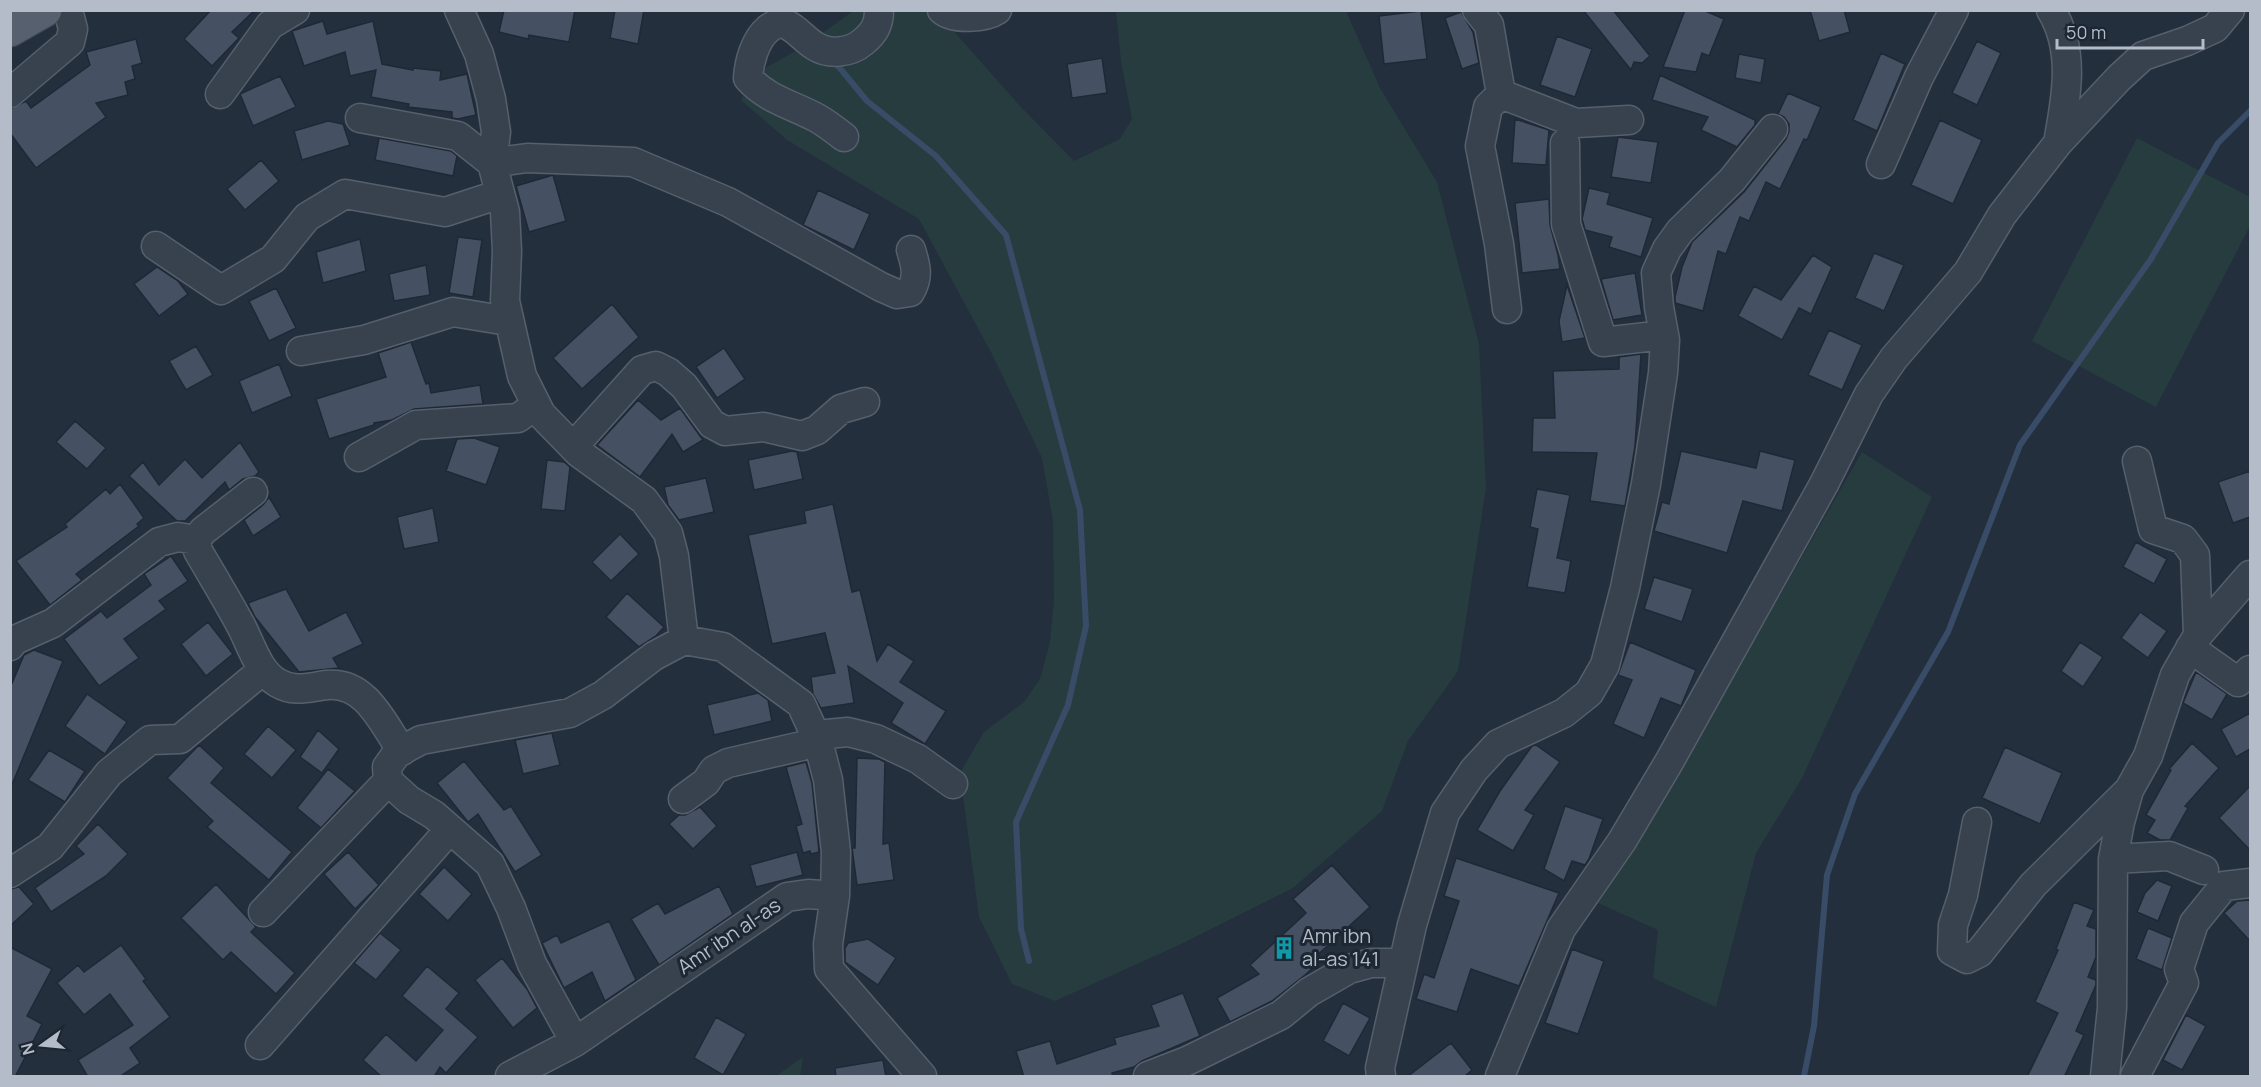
<svg xmlns="http://www.w3.org/2000/svg" width="2261" height="1087" font-family="Manrope,sans-serif">
<rect width="100%" height="100%" fill="#242f3e"/>
<path fill="#263c3f" d="M853 11H926L951 28 1020 106 1074 161 1120 139 1132 119 1121 61 1116 11H1346L1380 88 1437 182 1479 344 1486 488 1458 671 1408 741 1382 811 1293 888 1179 945 1055 1001 1012 984 979 917 960 773 984 732 1024 702 1040 679 1050 642 1054 599 1053 521 1042 458 993 356 919 219 787 140 741 100 755 74 806 45Z
M2137 138 2250 197V226L2156 407 2032 341Z
M1862 452 1932 497 1802 778 1756 853 1716 1007 1653 978 1658 930 1598 903 1660 804Z
M803 1057 800 1076H776Z"/>
<g fill="none" stroke-linecap="round" stroke-linejoin="round">
<path stroke="#394c67" stroke-width="6" d="M834 61 867 101 936 156 1006 235 1080 510 1086 626 1068 705 1016 822 1021 929 1029 961
M1804 1076 1814 1026 1827 875 1855 794 1948 632 2020 445 2151 259 2218 143 2250 111"/>
</g>
<path fill="#455162" stroke="#1f2835" stroke-width="1.5" d="M211 10H255L232 32 239 38 212 66 184 39Z
M504 10H575L569 42 529 35 528 39 499 32Z
M615 10H644L638 44 610 38Z
M1583 10H1613L1650 56 1642 63 1634 62 1631 70Z
M1685 10H1703L1724 19 1709 56 1702 53 1696 72 1663 67Z
M1810 10H1844L1850 32 1819 41Z
M1421 11 1427 59 1384 64 1379 16Z
M1461 12 1473 32 1479 63 1462 69 1445 18Z
M323 21 327 34 373 21 382 64 413 70V68L441 71 440 80 467 74 476 115 458 119 452 118V112L408 107 409 104 371 97 376 70 350 76 345 52 304 66 292 31Z
M1557 36 1592 49 1575 97 1540 85Z
M136 39 142 63 132 66 135 79 125 82 128 95 96 103 106 117 36 168 10 133V109L26 101 31 108 90 65 86 52Z
M1977 41 2001 53 1977 105 1952 93Z
M1881 53 1905 64 1877 131 1853 120Z
M1739 54 1765 59 1761 83 1735 78Z
M1102 58 1107 93 1072 98 1067 64Z
M1660 75 1755 120V125L1737 147 1701 130 1708 117 1652 100Z
M280 76 296 107 253 126 240 94Z
M1788 93 1821 107 1807 140 1804 139 1780 189 1766 182 1749 221 1740 217 1726 254 1718 251 1703 311 1675 303V297L1682 267 1692 242 1744 192 1786 139 1789 131V124L1784 117 1778 114Z
M1515 119 1549 130 1546 165 1512 163Z
M1940 120 1982 140 1953 204 1911 185Z
M328 121 343 124 350 145 302 160 294 131Z
M1618 137 1658 142 1651 183 1611 177Z
M379 138 451 151 457 156 453 176 375 160Z
M261 160 279 181 245 210 227 189Z
M553 175 566 221 529 232 516 186Z
M1589 188 1610 193 1607 204 1653 218 1641 257 1609 247 1612 237 1585 230 1582 219Z
M818 190 870 214 854 250 803 225Z
M1549 199 1550 225 1558 255 1560 269 1522 273 1515 203Z
M458 237 482 240 473 297 449 293Z
M360 239 366 271 323 283 316 252Z
M1874 253 1904 265 1884 311 1855 298Z
M1813 255 1832 267 1811 314 1799 308 1782 340 1738 316 1754 286 1781 300Z
M426 265 430 295 394 301 389 274Z
M157 267 178 281 188 294 159 316 134 284Z
M1635 273 1642 315 1613 320 1601 279Z
M1567 285 1585 338 1562 342 1559 321Z
M276 288 296 328 269 341 249 301Z
M612 304 639 337 582 389 553 358Z
M1829 330 1862 345 1842 390 1808 375Z
M411 342 426 384 429 383 431 393 480 385 483 404 414 409 392 420 374 423V425L329 439 316 399 386 377 378 353Z
M196 346 213 375 186 390 169 361Z
M724 348 745 379 717 398 696 367Z
M1641 354 1635 446 1625 506 1590 501 1597 453 1532 452 1533 418H1555L1553 371 1619 369V357Z
M279 364 292 396 252 413 239 381Z
M638 400 661 420 680 408 703 440 683 452 672 434 640 477 597 445Z
M75 421 106 448 87 469 56 442Z
M474 438 500 447 486 485 446 471 457 439Z
M240 442 259 472 255 476 243 479 229 490 225 482 185 521H177L129 476 143 462 159 485 185 459 202 478Z
M792 451 797 452 803 479 754 490 748 460Z
M1681 451 1756 468 1760 451 1795 460 1782 511 1743 501 1727 553 1654 531 1662 502 1669 504Z
M547 460 564 462 570 467 565 511 541 509Z
M2250 471V517L2233 523 2218 482Z
M706 478 714 512 679 520 668 505 664 487Z
M120 484 144 518 137 524 139 526 76 574 82 580 50 605 16 561 67 527 65 524 106 489 110 494Z
M1537 489 1570 495 1557 558 1571 561 1565 593 1527 587 1538 529 1530 527Z
M269 497 281 517 253 536 244 520 263 505Z
M833 504 852 592 860 590 877 661 888 644 914 661 900 682 946 711 925 744 891 723 903 703 848 666 854 703 821 708 813 694 811 677 835 673 825 633 772 644 748 535 806 523 804 511Z
M433 508 439 542 404 549 397 517Z
M620 534 639 554 611 581 592 562Z
M2136 542 2167 559 2154 584 2123 567Z
M171 556 188 581 159 601 166 609 124 639 139 658 99 686 64 639 101 611 107 618 151 585 144 574Z
M1654 577 1693 589 1682 622 1644 609Z
M286 589 309 631 346 612 363 644 333 658 339 668 299 672 255 617 248 603Z
M627 593 664 627 656 636 639 647 606 617Z
M2140 612 2167 631 2148 658 2121 638Z
M208 622 233 654 206 676 181 644Z
M1630 642 1696 670 1681 706 1661 698 1644 738 1613 724 1632 680 1618 675Z
M2080 642 2103 657 2083 687 2061 671Z
M34 650 63 661 11 787 10 688 24 655Z
M2196 672 2227 694 2212 720 2183 703Z
M758 693 768 700 772 721 714 735 707 705Z
M87 694 127 722 105 754 65 726Z
M2250 713V749L2236 757 2221 729Z
M268 726 296 750 272 778 244 754Z
M318 730 339 749 322 773 300 757Z
M552 733 560 765 523 774 515 740Z
M2192 743 2219 768 2185 806 2188 808 2170 840H2160L2147 833 2155 820 2146 815 2171 770 2169 769Z
M199 745 224 768 211 783 292 852 269 880 207 827 213 821 167 778Z
M1536 745 1560 762 1525 810 1534 815 1513 851 1477 830 1500 791 1532 746Z
M2005 747 2062 773 2040 824 1982 798Z
M49 750 85 771 65 802 28 780Z
M857 758 879 759 885 762 883 844 889 843 894 880 857 885 852 848H855Z
M464 761 504 810 511 806 542 855 515 872 478 814 468 822 437 783Z
M806 762 812 783 819 852 811 854 810 851 803 853 796 826 802 824 786 767Z
M328 769 355 791 321 828 297 808Z
M2250 786V850L2219 818Z
M1565 806 1603 819 1589 859 1585 865 1572 861 1564 881 1544 869Z
M700 807 717 826 693 849 669 824 679 815H685Z
M98 824 128 854 106 876 51 912 35 888 84 854 76 846Z
M348 852 379 885 355 909 324 874Z
M797 852 803 875 756 887 750 865Z
M1456 858 1559 893 1519 986 1471 969 1457 1012 1416 999 1424 974 1434 978 1459 901 1444 896Z
M1332 865 1370 907 1312 960 1316 965 1305 975 1272 1001 1230 1022 1217 998 1259 974 1250 965 1306 913 1293 899Z
M444 867 472 894 448 921 419 894Z
M2157 880 2172 886 2158 921 2137 912 2145 893Z
M216 884 256 927 251 932 295 973 276 994 231 952 223 960 181 918Z
M719 886 733 914 659 965 631 919 658 903 665 914Z
M19 887 34 904 10 926V889Z
M2250 900V941L2224 913 2237 901Z
M2074 902 2094 910 2087 926 2096 929V957L2088 977 2096 980V985L2076 1031 2084 1035 2064 1077H2027L2058 1013 2035 1002 2058 950 2056 949Z
M609 921 636 980 605 1001 592 972 564 988 542 943 557 935 561 943Z
M2148 928 2172 938 2162 970 2136 959Z
M380 933 401 950 376 980 354 963Z
M868 939 896 958 878 985 845 962V948L848 943Z
M121 945 146 979 143 981 170 1017 130 1048 140 1063 119 1077H88L78 1060 133 1025 110 994 84 1015 57 983 78 965 84 972Z
M10 947 52 969 27 1016 42 1024 15 1077H10Z
M1572 949 1604 961 1578 1034 1545 1023Z
M502 958 527 989 537 1008 513 1028 475 980Z
M427 966 459 993 446 1009 478 1037 446 1073 440 1067 434 1077H382L363 1060 386 1034 416 1061 443 1030 402 996Z
M1183 993 1200 1036 1142 1061 1134 1067 1112 1073 1113 1077H1024L1016 1051 1050 1041 1057 1064 1116 1044 1114 1038 1159 1026 1151 1005Z
M1343 1003 1370 1018 1349 1056 1323 1041Z
M2186 1015 2206 1026 2182 1070 2163 1060Z
M716 1017 746 1034 723 1075 694 1058Z
M1451 1043 1472 1070 1464 1077H1407Z
M883 1060 886 1077H836L835 1068Z"/>
<g fill="none" stroke-linecap="round" stroke-linejoin="round">
<g stroke="#565f6c" stroke-width="31">
<path id="minor" d="M459 10 479 54 491 99 496 132 492 163 505 212 507 251 505 301 522 376 541 414 579 453 644 500 668 533 674 556 684 640
M942 10C953 20 985 18 997 10
M1477 10 1489 25 1501 94 1488 107 1480 146 1499 244 1507 309
M2051 10C2076 51 2066 99 2058 143
M10 93 70 42 73 29 68 10
M220 94 270 25 295 10
M1501 94 1576 123 1629 120
M360 118 458 136 492 163 527 158 633 162 728 202 881 287 897 294 910 292C919 277 916 266 911 250
M844 137C835 130 826 123 817 118 793 105 766 99 748 78 749 62 755 40 768 29 771 26 777 24 781 22 796 27 802 38 815 46 829 55 850 53 863 42 874 33 879 25 879 10
M1565 143 1566 224 1603 342 1664 335
M1881 164 1919 77 1954 10
M156 246 221 290 273 259 307 217 345 194 445 212 500 194
M301 351 364 340 453 312 508 321
M573 447 642 370 656 366 668 372 684 386 712 424 725 431 764 427 802 436 817 430 841 409 865 402
M359 457 416 425 518 418 536 405
M2137 461 2153 529 2183 539 2195 555 2198 635
M253 492 203 531 196 540 198 551C212 575 226 598 239 622 251 643 257 671 278 683 295 693 309 687 327 685 366 681 383 724 402 751
M10 646 15 640 53 623 159 542 178 537 196 540
M2190 648 2238 682 2250 670
M683 799 706 782 714 770 728 763 802 746 827 734 848 732 876 739 918 759 953 784
M1977 822 1963 895 1953 925 1952 951 1967 959 1979 953 2033 885 2128 791
M2113 859 2169 856 2204 870
M10 873 50 847 109 773 150 740 180 739 263 670
M263 912 388 781
M575 1042 532 964 511 908 490 864 434 815 409 800 388 781 387 767 397 753 421 740 570 713 603 695 654 656 684 640 723 647 801 704 818 741 828 780 836 852 835 896
M260 1045 450 829
M510 1076 575 1042 787 897 808 894 835 896 828 944 829 969 922 1076
M1148 1076 1187 1061 1281 1015 1309 992 1349 969 1371 963H1403
M1381 1076 1380 1068 1412 925 1445 813 1474 770 1498 744 1564 713 1589 693 1605 665 1625 588 1646 484 1663 373 1665 340 1659 307 1656 273 1667 249 1680 231 1732 180 1773 129
M1500 1076 1561 929 1622 841 1669 762 1824 484 1869 394 1894 358 1968 272 2002 215 2058 143 2119 78 2143 56 2187 41 2215 28 2230 10
M2105 1076 2112 1008 2113 859 2120 822 2129 790 2148 756 2175 675 2198 635 2250 575
M2135 1076 2184 983 2179 969 2194 923 2224 886 2250 883"/>
</g>
<g stroke="#414a57" stroke-width="35">
<path id="major" d="M10 30 45 10"/>
</g>
<use href="#minor" stroke="#38414e" stroke-width="28"/>
<use href="#major" stroke="#56606e" stroke-width="33"/>
</g>
<defs>
<g id="building-bare" transform="scale(1.8)"><path d="M-4-6H4V6H1V3H-1V6H-4ZM-2.5-4.3h1.7v1.8h-1.7ZM.8-4.3h1.7v1.8H.8ZM-2.5-1h1.7V.8h-1.7ZM.8-1h1.7V.8H.8Z" fill="#0f9aa8" stroke="#1d2633" stroke-width="2.5" paint-order="stroke"/></g>
</defs>
<g fill-rule="evenodd">
<use href="#building-bare" x="1284" y="948"/>
</g>
<g text-anchor="middle" stroke-width="6" stroke-linejoin="round" paint-order="stroke">
<g font-size="20" fill="#b4bcc9" stroke="#1d2633">
<text transform="translate(729 936) rotate(-34)" y="7">Amr ibn al-as</text>
</g>
<g font-size="20" fill="#b4bcc9" stroke="#1d2633" text-anchor="start">
<text x="1302" y="943">Amr ibn<tspan x="1302" dy="23">al-as 141</tspan></text>
</g>
</g>
<rect width="2261" height="1087" fill="none" stroke="#b4bcc9" stroke-width="24"/>
<g transform="translate(42 1045) rotate(255)" stroke="#1d2633" stroke-width="4.5" paint-order="stroke">
<path d="M0-4.5L10 22L0 15L-10 22Z" fill="#b4bcc9"/>
<text y="-9" font-size="16" font-weight="bold" text-anchor="middle" fill="#b4bcc9">N</text>
</g>
<path d="M2057 39v9h146v-9" fill="none" stroke="#b4bcc9" stroke-width="3"/>
<text x="2066" y="39" font-size="18" fill="#b4bcc9" stroke="#1d2633" stroke-width="4.5" paint-order="stroke">50 m</text>
</svg>
